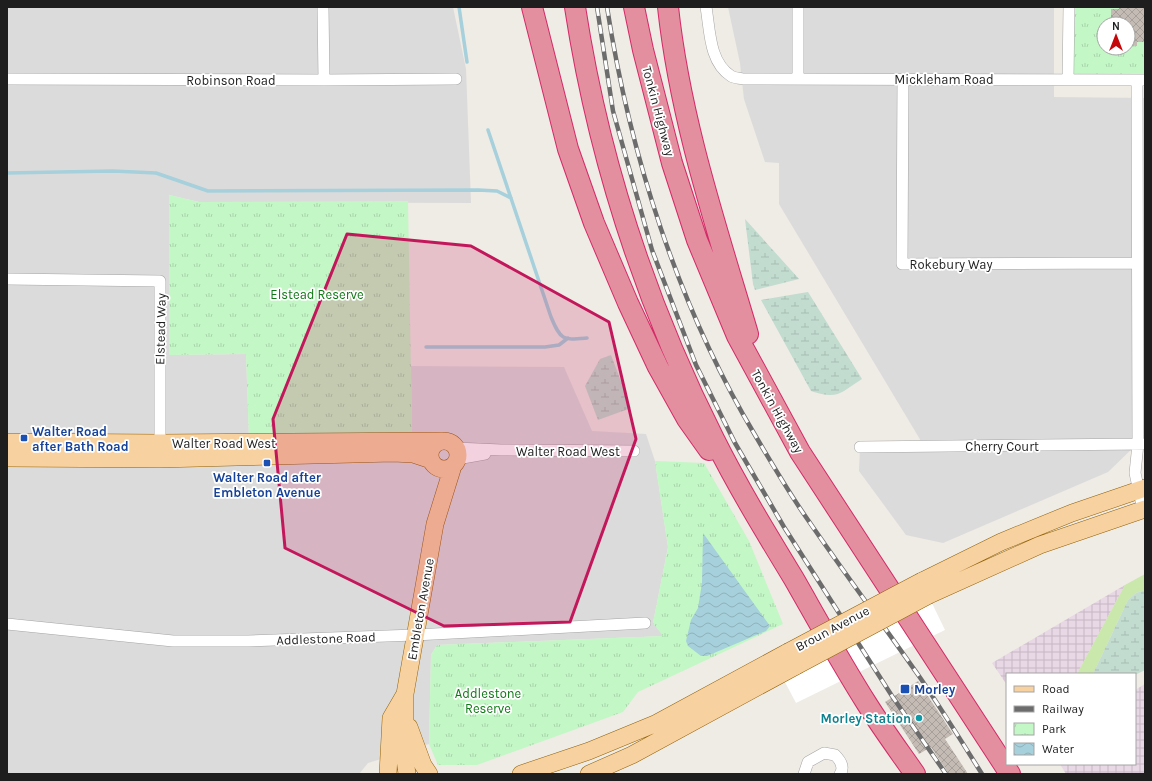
<svg xmlns="http://www.w3.org/2000/svg" width="1152" height="781" font-family="Karla,sans-serif">
<defs>
<pattern id="industrial-grid" width="8" height="8" patternUnits="userSpaceOnUse"><rect width="8" height="8" fill="#e8d7e5"/><path d="M0 4h8M4 0v8" fill="none" stroke="#c7b8c4"/></pattern>
<pattern id="wetland-marsh" width="20" height="14" patternUnits="userSpaceOnUse"><rect width="20" height="14" fill="#c2dcd0"/><path d="M1 5h8M5 5V1M11 12h8M15 12V8" fill="none" stroke="#a6bcb2"/></pattern>
<pattern id="park-tufts" width="24" height="20" patternUnits="userSpaceOnUse"><rect width="24" height="20" fill="#c3f7c6"/><path d="M3 7l-1-3M5 7V3M7 7l1-3M15 17l-1-3M17 17v-4M19 17l1-3" fill="none" stroke="#a7d3aa"/></pattern>
<pattern id="water-waves" width="16" height="10" patternUnits="userSpaceOnUse"><rect width="16" height="10" fill="#a6d0db"/><path d="M0 5q4-4 8 0t8 0" fill="none" stroke="#8eb2bc"/></pattern>
<pattern id="building-cross-hatch" width="8" height="8" patternUnits="userSpaceOnUse"><rect width="8" height="8" fill="#c3bbb4"/><path d="M0 0l8 8M0 8l8-8" fill="none" stroke="#a7a09a"/></pattern>
</defs>
<rect width="100%" height="100%" fill="#efebe5"/>
<path fill="#dcdbdb" d="M7 7H453L466 69 471 203 199 202 169 195V355L246 354 249 438H412L411 366 564 367 592 431 646 434 655 461 668 547 653 623 664 636 437 645 431 655 429 744 368 763 359 774H7Z
M728 7H1054V97L1145 98V444H1137L1108 472 943 543 906 535 859 471 860 447 924 446 779 204V163L765 162 744 99 740 63Z"/>
<path fill="url(#industrial-grid)" d="M1125 585 1077 674H1007V685L992 663Z
M1145 684V774H1066L1060 764H1135V690Z"/>
<path fill="#cae7ac" d="M1145 574V590L1136 593 1128 600 1093 674H1077L1125 585Z"/>
<path fill="url(#wetland-marsh)" d="M745 219 799 279 755 290 753 284Z
M808 292 862 379C840 393 838 400 811 391L761 300Z
M611 355 631 408 598 420 585 386 600 359Z
M1145 590V670L1135 675 1093 674 1128 600 1136 593Z"/>
<path fill="url(#park-tufts)" fill-rule="evenodd" d="M1069 7H1145V80H1068ZM1104 24H1128V48H1104Z
M169 195 199 202 408 201 412 438H249L246 354 169 355Z
M655 461 704 463 749 541 783 624 638 692 623 712 477 765H438L429 744 431 655 437 645 663 636 653 623 668 547Z"/>
<path fill="url(#water-waves)" d="M703 533 770 626 766 631 707 656H701L688 646 686 641 691 620 698 608 702 583Z"/>
<path fill="#fff" d="M930 599 945 630 796 703 779 671Z"/>
<g fill="none" stroke-linecap="round" stroke-linejoin="round">
<path stroke="#a6d0db" stroke-width="3.5" d="M459 7 467 62
M488 130 551 317C561 341 563 340 587 338
M7 173 113 171 156 173 208 191 478 190 497 191 511 198
M426 347H545L559 345 568 338"/>
</g>
<path fill="url(#building-cross-hatch)" d="M1119 7H1145V42H1137V46L1128 45V24H1118V20H1111V9H1119Z
M918 681 953 734 945 739 968 774H949L931 747 919 754 885 702Z"/>
<g fill="none" stroke-linecap="round" stroke-linejoin="round">
<g stroke="#a5a5a5" stroke-width="12">
<path id="minor" d="M323 7 324 80
M706 7C710 30 709 62 731 76 734 78 739 78 743 79L1145 80
M798 7V79
M7 79 324 80 456 79
M903 79 902 264 1137 263
M1068 80 1069 7
M1137 80 1138 444 1135 473 1143 510
M7 279 160 281V449
M860 447 1143 444
M456 448 501 450 634 451
M457 459 485 454
M7 624 173 641H248L415 635 645 623
M804 774 808 762 824 753 835 755C840 760 845 767 840 774"/>
</g>
<g stroke="#936205" stroke-width="18">
<path id="primary" d="M430 455a14 14 0 1 1 28 0a14 14 0 1 1-28 0Z
M7 442 160 443 440 441
M7 458 160 459 393 453 413 454 431 460
M922 581 1001 542 1072 513 1145 488
M929 595 1040 545 1145 509
M409 727 423 765 429 774
M388 774 391 718 405 694
M407 774 405 759V694L435 524 453 466
M521 774 589 751 657 723 788 652
M589 774 632 755 796 666"/>
</g>
<g stroke="#d42a67" stroke-width="22">
<path id="motorway" d="M532 7 568 149 594 223 628 303 658 367 687 419 709 450
M575 7C598 157 646 304 714 439 738 487 766 533 794 579 818 621 841 663 867 704 882 728 899 751 915 774
M634 7 643 50 672 163 697 240 737 336 800 452 1010 774
M668 7C680 119 716 226 748 334"/>
</g>
<use href="#minor" stroke="#fff" stroke-width="11"/>
<use href="#primary" stroke="#f8d1a0" stroke-width="17"/>
<use href="#motorway" stroke="#e48fa0" stroke-width="20"/>
<g stroke="#6c6c6c" stroke-width="4.5">
<path id="rail" d="M597 7 613 111 652 250 696 365 735 443 784 527 892 696 946 774
M607 7C630 155 678 306 755 435 772 464 789 493 808 520 845 574 884 626 921 679 942 710 962 742 982 774"/>
</g>
<use href="#rail" stroke="#fff" stroke-width="3" stroke-dasharray="9" stroke-linecap="butt"/>
<g stroke="#936205" stroke-width="18" stroke-linecap="butt">
<path id="primary-bridge" d="M788 652 922 581
M796 666 929 595"/>
</g>
<use href="#primary-bridge" stroke="#f8d1a0" stroke-width="17"/>
</g>
<path fill="#c2185b" fill-opacity="0.2" stroke="#c2185b" stroke-width="3" stroke-linejoin="round" d="M347 234 471 246 609 322 636 439 570 622 444 626 285 548 273 419Z"/>
<g fill="#1a4fb4" stroke="#fff" stroke-width="1.5">
<rect x="20" y="434" width="8" height="8" rx="2"/>
<rect x="263" y="459" width="8" height="8" rx="2"/>
<rect x="900" y="684" width="10" height="10" rx="2"/>
</g>
<circle fill="#0f9aa8" stroke="#fff" stroke-width="1.5" cx="919" cy="718" r="4"/>
<g text-anchor="middle" stroke-width="3.5" stroke-linejoin="round" paint-order="stroke">
<g font-size="13" fill="#1e1e1e" stroke="#fff">
<text x="944" y="84">Mickleham Road</text>
<text x="231" y="85">Robinson Road</text>
<text transform="translate(659 111) rotate(75)" y="5">Tonkin Highway</text>
<text x="951" y="269">Rokebury Way</text>
<text transform="translate(160 329) rotate(-89)" y="5">Elstead Way</text>
<text transform="translate(778 411) rotate(61)" y="5">Tonkin Highway</text>
<text x="224" y="448">Walter Road West</text>
<text x="1002" y="451">Cherry Court</text>
<text x="568" y="456">Walter Road West</text>
<text transform="translate(420 609) rotate(-80)" y="5">Embleton Avenue</text>
<text transform="translate(832 628) rotate(-28)" y="5">Broun Avenue</text>
<text transform="translate(326 638) rotate(-2)" y="5">Addlestone Road</text>
</g>
<g font-size="13" fill="#0f7916" stroke="#fff">
<text x="317" y="299">Elstead Reserve</text>
<text x="488" y="698">Addlestone<tspan x="488" dy="15">Reserve</tspan></text>
</g>
<g font-size="13" font-weight="bold" fill="#164399" stroke="#fff" text-anchor="start">
<text x="32" y="436">Walter Road<tspan x="32" dy="15">after Bath Road</tspan></text>
<text x="267" y="482" text-anchor="middle">Walter Road after<tspan x="267" dy="15">Embleton Avenue</tspan></text>
<text x="914" y="694">Morley</text>
</g>
<g font-size="13" font-weight="bold" fill="#0d838f" stroke="#fff" text-anchor="end">
<text x="911" y="723">Morley Station</text>
</g>
</g>
<rect width="1152" height="781" fill="none" stroke="#1e1e1e" stroke-width="16"/>
<rect x="1006" y="673" width="130" height="92" fill="#ffffff" stroke="#a5a5a5"/>
<rect x="1014" y="686" width="20" height="6" fill="#f8d1a0" stroke="#a5a5a5"/>
<text x="1042" y="693" font-size="12" fill="#1e1e1e">Road</text>
<rect x="1014" y="706" width="20" height="6" fill="#6c6c6c" stroke="#a5a5a5"/>
<text x="1042" y="713" font-size="12" fill="#1e1e1e">Railway</text>
<rect x="1014" y="723" width="20" height="12" fill="url(#park-tufts)" stroke="#a5a5a5"/>
<text x="1042" y="733" font-size="12" fill="#1e1e1e">Park</text>
<rect x="1014" y="743" width="20" height="12" fill="url(#water-waves)" stroke="#a5a5a5"/>
<text x="1042" y="753" font-size="12" fill="#1e1e1e">Water</text>
<g transform="translate(1116 36)"><circle r="19" fill="#ffffff" stroke="#a5a5a5"/>
<path d="M0-3L7 15L0 10L-7 15Z" fill="#c5070a"/>
<text y="-6" font-size="11" font-weight="bold" text-anchor="middle" fill="#1e1e1e">N</text>
</g>
</svg>
